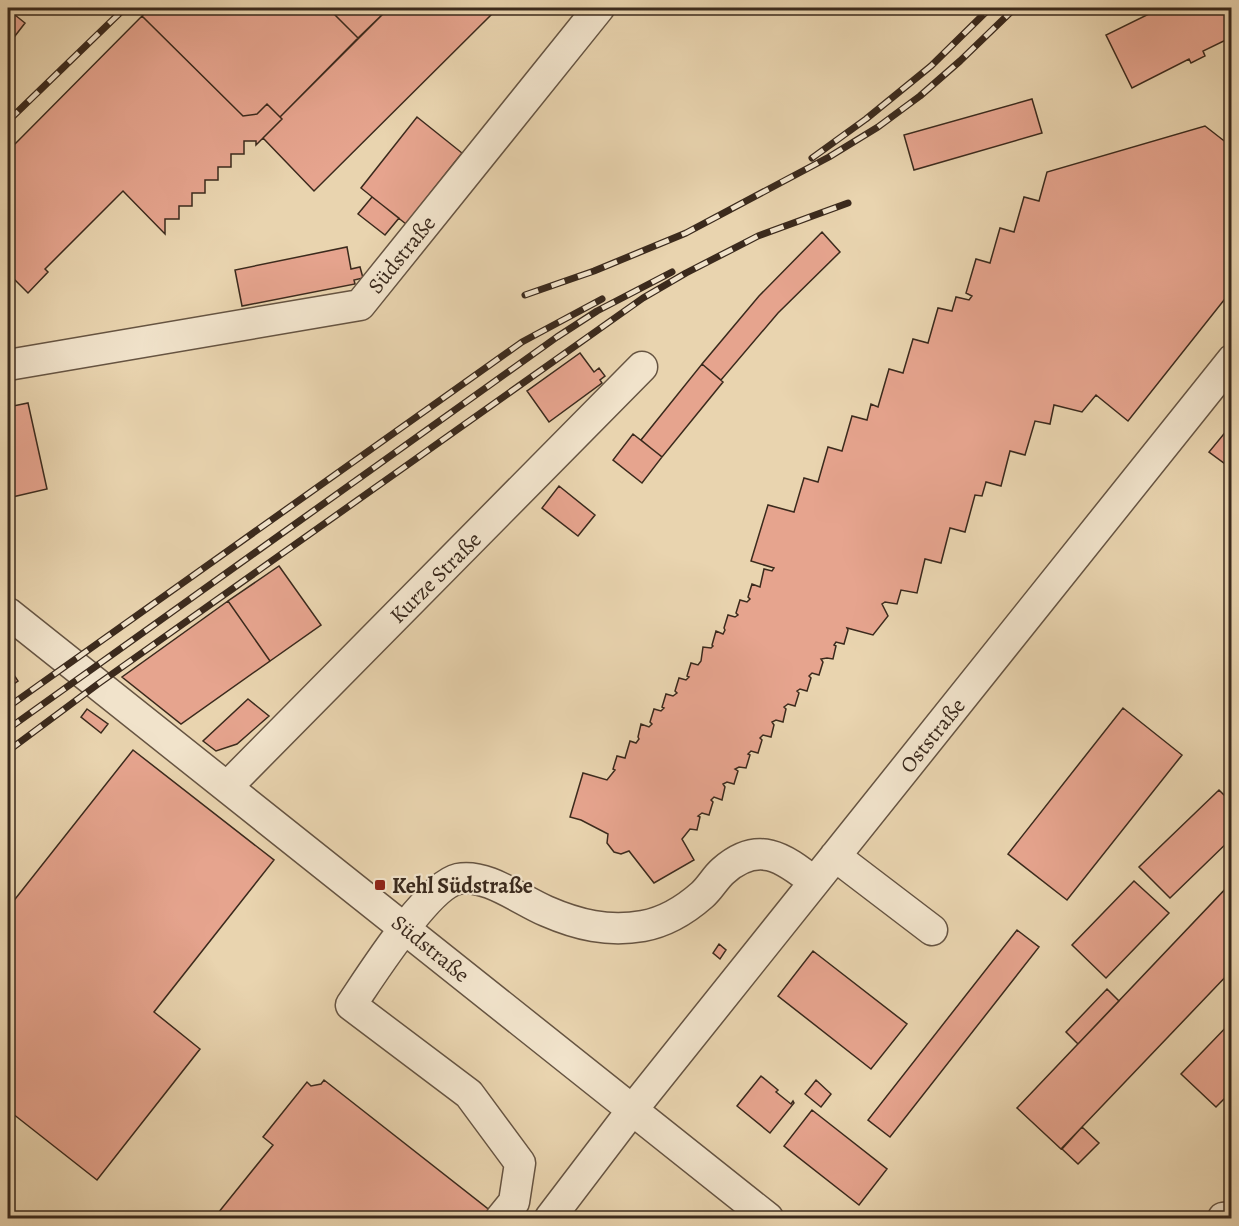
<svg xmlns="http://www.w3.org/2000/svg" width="1239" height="1226" font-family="Alegreya,serif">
<rect width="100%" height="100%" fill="#e9d4af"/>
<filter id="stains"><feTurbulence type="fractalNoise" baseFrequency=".00333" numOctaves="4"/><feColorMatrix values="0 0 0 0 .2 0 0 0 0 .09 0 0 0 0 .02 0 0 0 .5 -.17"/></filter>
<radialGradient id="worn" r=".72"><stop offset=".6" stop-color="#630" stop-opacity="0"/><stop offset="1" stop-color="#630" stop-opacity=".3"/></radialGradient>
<path fill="#e6a48e" stroke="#3b2a1d" stroke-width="1.5" d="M151 8H328L358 38 280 117 267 104 257 114 243 116 142 16Z
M328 8H389L358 38Z
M389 8H486L492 14 314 191 263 138 282 119 280 117Z
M1161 8H1232V37L1203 51 1205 56 1191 63 1189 59 1132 88 1106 35Z
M15 15 25 23 8 45V25Z
M142 16 243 116 257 114 267 104 282 119 256 145V141H244V154H231V167H218V180H205V193H192V206H179V219H165V234L123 191 45 269 48 272 28 293 8 273V151Z
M1032 99 1042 133 914 170 904 135Z
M417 117 462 153 406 224 361 188Z
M1205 126 1232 147V290L1128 421 1096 395 1082 412 1054 405 1050 424 1035 421 1025 455 1010 451 1001 486 986 482 982 496 975 495 965 532 950 528 941 563 925 559 917 593 901 590 897 604 885 602 882 604 888 616 873 635 847 628 848 630 844 644 836 642 834 645 836 646 833 659 827 658 821 659 823 662 819 675 812 673 809 676 811 678 807 691 800 689 797 691 799 693 795 706 788 704 784 707 786 709 783 722 776 720 772 722 774 725 771 737 763 735 760 738 762 740 758 753 751 751 748 754 750 755 746 768 739 767 735 769 738 771 734 784 727 782 723 784 725 787 722 800 714 797 711 800 713 802 709 815 702 813 698 816 700 817 697 830 690 829 682 839 694 860 654 883 629 851 621 854 614 852 607 843 608 834 581 820 570 817 583 773 607 780 615 770 613 769 617 756 625 758 630 741 636 743 639 739 638 737 641 724 649 727 652 724 650 722 654 709 661 711 664 708 662 707 666 694 673 696 677 693 675 691 679 678 686 680 689 677 687 676 691 663 698 665 701 661 703 647 711 648 713 646 712 645 716 631 723 634 725 630 724 628 728 615 735 617 738 615 736 613 740 600 747 602 750 599 748 597 752 584 760 587 764 569 772 571 774 568 751 561 768 505 794 512 804 478 818 482 828 447 842 451 852 416 867 420 871 404 878 407 889 369 903 373 913 339 928 343 938 308 952 311 956 297 969 300 972 296 966 293 976 259 990 263 1000 228 1014 232 1024 197 1039 201 1047 172Z
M372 197 399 218 385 235 358 214Z
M822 232 840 252 778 313 721 380 702 364 759 296Z
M347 247 351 269 360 267 363 278 354 280 355 284 242 306 235 270Z
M580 353 594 372 599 368 605 376 600 380 602 383 549 422 527 391Z
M702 364 723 382 662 457 641 440Z
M28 403 47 489 8 498V407Z
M1232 424V469L1209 452Z
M633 434 662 457 642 483 613 460Z
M559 486 595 515 578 536 542 508Z
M279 566 321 625 270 661 228 601Z
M228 601 270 661 181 724 122 677Z
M8 666 18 681 8 688Z
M248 699 269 716 237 744 216 751 203 741Z
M1123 708 1182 755 1067 900 1008 854Z
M87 709 108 724 101 733 81 717Z
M133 750 274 860 154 1012 200 1049 97 1180 8 1110V908Z
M1219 790 1232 803V838L1170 898 1139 867Z
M1134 881 1169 913 1106 978 1072 945Z
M1232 882V970L1061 1149 1017 1108Z
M1017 930 1039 947 890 1137 868 1120Z
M719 944 726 950 720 959 713 953Z
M813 951 907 1024 871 1069 778 996Z
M1107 989 1119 1001 1078 1044 1066 1032Z
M1232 1021V1091L1216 1107 1181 1074Z
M761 1076 778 1090 776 1092 791 1104 793 1101 794 1103 770 1133 737 1106Z
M324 1080 492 1212 488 1218H214L273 1145 263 1137 307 1082 311 1086 321 1084Z
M816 1080 831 1094 821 1107 805 1094Z
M812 1110 887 1169 859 1205 784 1146Z
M1082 1127 1099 1143 1078 1164 1062 1149Z"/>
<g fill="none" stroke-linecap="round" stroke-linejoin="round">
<g stroke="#665442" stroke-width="33">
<path id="minor" d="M8 365 360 305 599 8
M8 613 768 1218
M227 787 642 367
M835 856 932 930
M501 1218 514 1202 520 1163 469 1094 351 1005C370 977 427 886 458 879 486 873 520 900 546 911 578 925 608 932 643 926 665 922 685 910 702 895 710 888 715 878 723 871 758 840 783 857 814 882
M550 1218 633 1109 1232 360
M1223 1218 1232 1217"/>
</g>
<use href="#minor" stroke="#f1e3cb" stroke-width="30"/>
<g stroke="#3b2a1d" stroke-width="7">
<path id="rail" d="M8 121 125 8
M812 158 866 119 931 66 990 8
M525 295 594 271 686 233 829 157 878 127 920 96 960 61 1015 8
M8 707 522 342 602 299
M8 729 557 337 597 311 672 272
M8 751 98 684 643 298 686 273 758 236 848 203"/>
</g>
<use href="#rail" stroke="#f1e3cb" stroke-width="4.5" stroke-dasharray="14" stroke-linecap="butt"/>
</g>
<rect fill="#8f2418" stroke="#f1e3cb" stroke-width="2" x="374" y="879" width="12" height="12" rx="3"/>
<g text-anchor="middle" stroke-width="4.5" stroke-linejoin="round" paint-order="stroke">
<g font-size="22" fill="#3b2a1d" stroke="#f1e3cb">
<text transform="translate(401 254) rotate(-51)" y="8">Südstraße</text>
<text transform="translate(435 577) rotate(-45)" y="8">Kurze Straße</text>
<text transform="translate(932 735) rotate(-51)" y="8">Oststraße</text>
<text transform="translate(431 948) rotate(39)" y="8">Südstraße</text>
</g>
<g font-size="22" font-weight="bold" fill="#3b2a1d" stroke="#f1e3cb" text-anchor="start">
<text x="392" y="893">Kehl Südstraße</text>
</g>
</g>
<rect width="1239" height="1226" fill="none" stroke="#e9d4af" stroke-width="30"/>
<rect x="9" y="9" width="1221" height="1208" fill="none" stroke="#3b2a1d" stroke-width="3"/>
<rect x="15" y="15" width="1209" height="1196" fill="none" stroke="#3b2a1d" stroke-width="1.5"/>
<rect width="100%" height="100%" filter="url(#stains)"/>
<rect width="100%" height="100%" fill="url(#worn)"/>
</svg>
